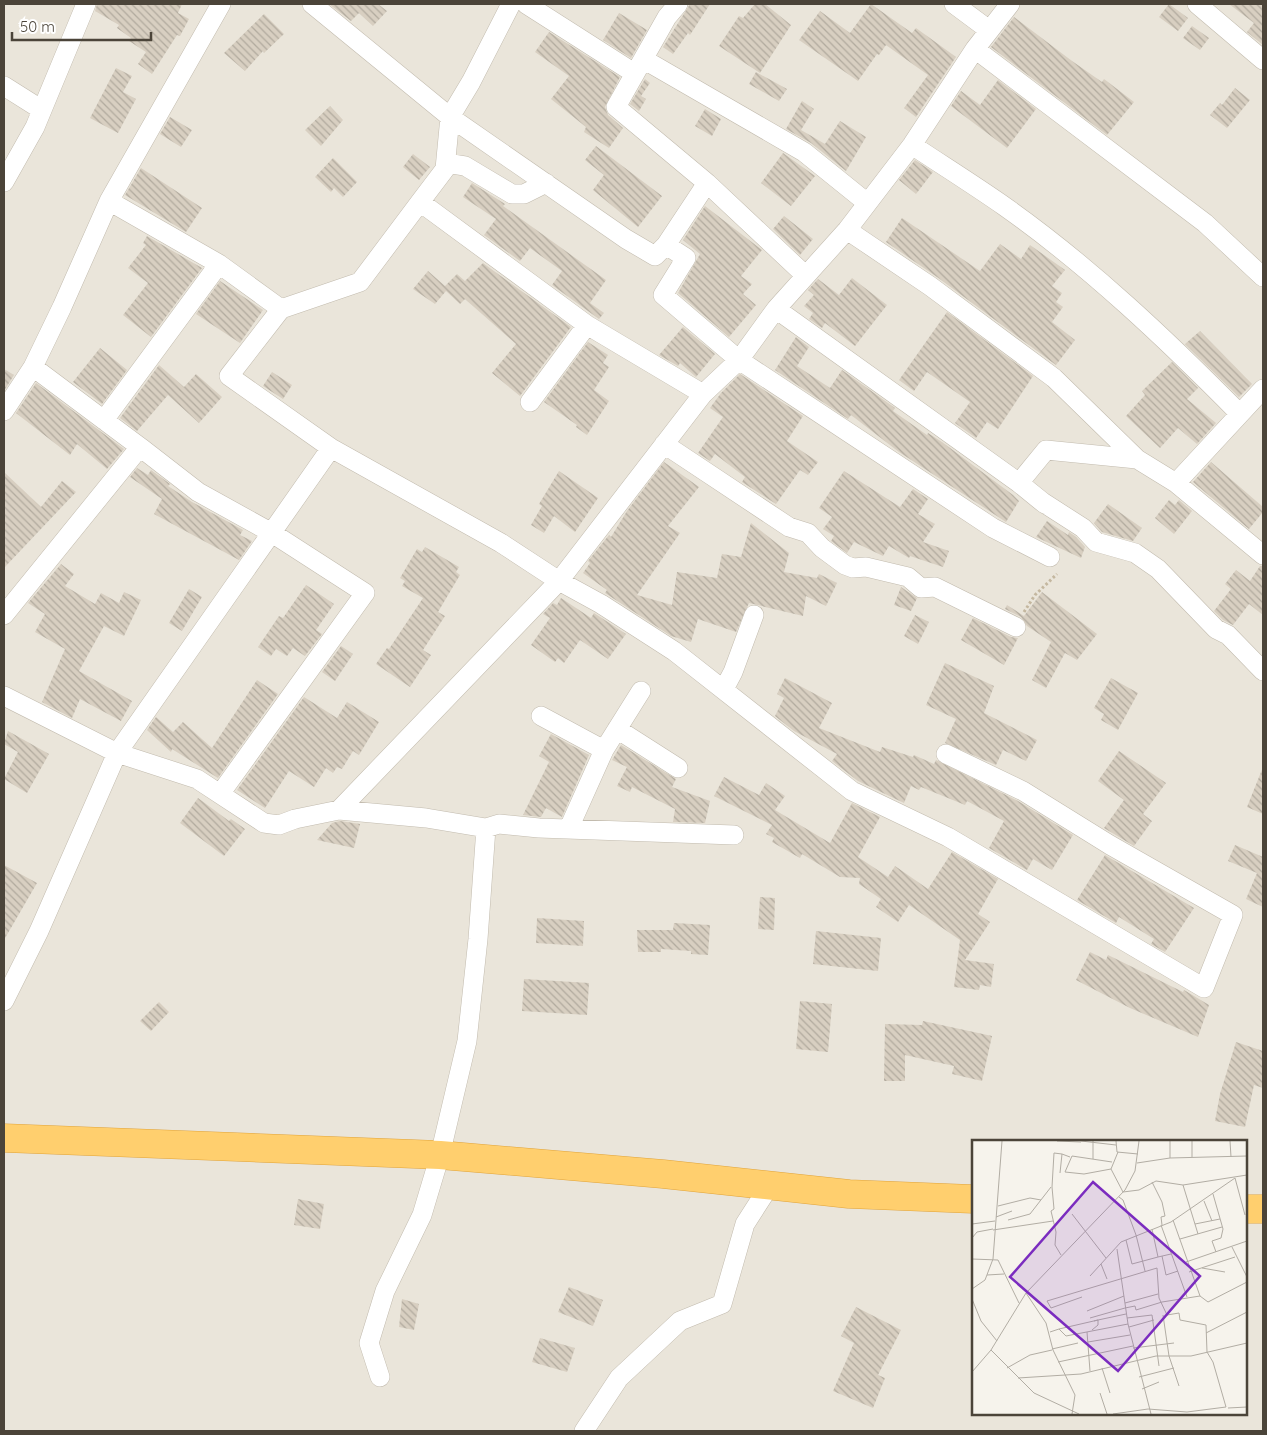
<svg xmlns="http://www.w3.org/2000/svg" width="1267" height="1435" font-family="Quicksand,sans-serif">
<defs>
<pattern id="building-back-hatch" width="6" height="6" patternUnits="userSpaceOnUse" patternTransform="scale(1.25)"><rect width="6" height="6" fill="#d8cfc1"/><path d="M-1 5l2 2M0 0l6 6M5-1l2 2" fill="none" stroke="#b1aa9e"/></pattern>
</defs>
<rect width="100%" height="100%" fill="#f6f3ec"/>
<path fill="#eae5da" fill-rule="evenodd" d="M4 4H1263V1431H4ZM973 1141H1246V1414H973Z"/>
<path fill="url(#building-back-hatch)" d="M97 4H182L178 13 189 19 180 36 177 35 152 74 138 64 146 52 129 41 131 38 117 28 119 25 95 11Z
M329 4H378L387 11 373 26 359 13 351 21Z
M690 4H710L690 35 688 33 673 54 663 47Z
M755 4H765L791 25 760 73 719 46 739 16 743 18Z
M871 4 912 33 916 28 956 57 916 117 904 108 928 75 886 45 879 55 877 54 858 81 799 40 820 11 850 33Z
M1169 4 1188 18 1178 31 1159 17Z
M1229 4H1263V45L1247 32 1254 23Z
M619 13 647 30 631 58 603 40Z
M264 14 284 34 264 53 263 51 245 71 224 53Z
M1014 17 1072 61 1102 82 1104 79 1134 102 1107 135 991 47Z
M1192 26 1209 38 1200 50 1183 38Z
M549 32 620 77 605 107 608 115 623 128 609 148 584 132 586 127 551 99 569 76 535 52Z
M116 68 132 76 123 92 136 99 118 133 90 118Z
M756 72 787 89 779 101 749 84Z
M645 79 650 83 641 96 646 99 639 111 630 104Z
M998 80 1036 109 1007 148 951 106 961 91 980 105Z
M1235 88 1250 100 1227 128 1210 115 1220 103 1222 105Z
M802 101 814 109 801 130 825 144 840 121 866 137 846 171 811 143 786 129Z
M330 106 343 120 321 146 305 130Z
M705 109 721 119 712 136 695 126Z
M170 117 192 130 181 147 160 134Z
M596 146 662 196 638 227 593 190 604 175 585 160Z
M783 153 815 176 791 206 761 183Z
M413 154 430 167 419 180 403 167Z
M333 158 357 182 343 197 334 188 331 192 315 177Z
M915 160 933 172 916 194 899 180Z
M141 168 202 208 186 232 125 195Z
M472 183 505 204 503 206 606 280 590 303 604 313 599 319 552 285 562 271 530 248 520 261 484 235 496 219 463 197Z
M705 206 762 250 741 276 752 284 743 294 756 305 729 337 678 293 700 254 683 240Z
M784 216 813 239 800 255 773 229Z
M902 218 980 271 1000 244 1021 259 1030 245 1065 270 1052 286 1062 293 1056 302 1063 307 1052 322 1075 340 1056 365 937 277 886 242Z
M147 236 202 268 151 337 123 315 148 283 128 268 146 245 143 243Z
M483 263 571 327 520 396 492 373 516 344 465 299 460 304 446 291 435 304 413 289 428 271 445 286 457 274 465 281Z
M852 278 887 305 855 346 825 323 822 328 809 319 813 313 804 306 814 295 808 290 818 279 839 295Z
M220 281 263 310 240 343 196 314Z
M947 312 1033 376 998 429 987 422 976 438 955 423 970 402 927 372 914 391 899 380Z
M683 327 715 354 696 377 680 363 678 366 659 355Z
M1200 331 1252 384 1239 397 1185 344Z
M796 337 809 347 797 366 830 388 842 370 895 408 893 411 927 435 928 433 942 442 1013 495 1019 501 1006 522 899 452 851 415 848 419 775 370Z
M588 342 608 355 603 363 609 367 594 390 609 401 587 435 576 427 577 425 544 402Z
M100 348 127 370 102 404 73 382Z
M1172 362 1198 388 1187 399 1216 423 1197 444 1178 428 1160 448 1126 416 1145 395 1142 391Z
M159 365 184 387 196 374 222 397 199 423 168 395 137 431 120 418Z
M4 369 14 375 4 391Z
M272 372 292 385 283 399 263 386Z
M740 374 803 416 787 441 818 462 808 475 800 470 776 504 742 482 745 477 715 454 710 461 698 453 723 417 710 408 721 393Z
M36 383 124 449 107 469 77 444 70 455 16 413Z
M664 462 699 487 668 526 680 533 637 595 672 605 677 572 717 578 722 554 741 557 751 523 789 553 784 572 817 578 819 574 837 583 826 606 806 596 803 616 749 603 736 632 698 619 691 642 671 636 605 593 607 590 583 573 590 563 588 561 609 535 611 537 627 511Z
M1211 462 1263 507V512L1249 529 1193 482Z
M137 468 148 475 151 470 170 484 168 486 192 502 243 530 240 535 252 541 239 560 154 514 162 499 130 477Z
M559 471 598 498 575 532 554 516 544 533 531 525 542 506 539 504Z
M844 471 900 507 913 489 928 499 918 514 935 524 923 542 949 551 943 567 910 556 909 558 889 546 883 556 854 542 847 553 831 541 834 536 823 529 832 517 819 508Z
M4 472 41 507 62 481 76 492 4 568Z
M1169 500 1175 505 1179 500 1192 511 1174 534 1155 518Z
M1108 504 1142 528 1133 541 1102 532 1094 523Z
M1047 521 1068 535 1069 532 1076 537 1085 547 1081 558 1036 537Z
M425 547 459 567 456 572 460 575 438 612 445 616 423 650 431 655 410 687 376 664 387 648 389 649 423 598 402 586 405 581 400 578 417 549 422 552Z
M61 564 74 574 65 586 95 604 101 593 119 603 124 592 141 600 124 636 104 626 79 671 132 701 121 721 80 699 72 718 42 702 65 649 35 632 45 614 28 603Z
M1260 566H1263V615L1249 604 1233 625 1223 620 1214 611 1231 589 1225 584 1236 570 1250 581Z
M306 585 334 604 316 630 322 634 305 656 293 648 287 656 276 649 271 656 258 647 279 616 283 618Z
M901 587 917 598 911 611 894 605Z
M189 589 202 597 182 631 169 623Z
M1042 592 1097 634 1077 660 1065 653 1046 688 1032 680 1051 642 1027 626 1021 617 1005 609 1007 605 1024 616Z
M561 598 591 618 594 613 626 634 608 659 580 640 564 663 558 658 555 662 531 645 550 618 543 614 553 603 557 605Z
M915 615 929 622 918 644 904 636Z
M973 618 1011 637 1018 638 1004 665 961 640Z
M341 646 353 654 335 681 322 672Z
M945 663 994 686 984 713 1037 740 1026 761 1003 750 996 765 945 743 956 719 926 705Z
M785 678 832 703 819 728 880 752 882 747 913 757 914 755 934 764 936 760 1018 801 1073 835 1052 870 1033 859 1027 870 989 848 1004 821 967 801 965 805 921 787 919 790 911 786 904 803 858 781 832 761 837 754 794 731 775 716 784 698 777 694Z
M1111 678 1138 693 1118 730 1101 720 1104 714 1094 708Z
M257 680 278 694 218 778 172 749 171 752 147 730 156 717 173 732 183 722 212 748Z
M304 697 337 718 347 702 379 722 359 755 353 751 342 769 337 767 333 773 326 768 314 787 289 771 265 808 237 790Z
M8 731 49 754 27 793 4 779 18 752 4 744Z
M551 734 589 755 562 817 546 808 541 817 523 815 549 762 539 756Z
M621 745 676 779 672 787 710 801 705 823 673 822 675 809 632 787 630 792 617 786 627 767 612 760Z
M1119 751 1166 783 1143 814 1152 821 1134 846 1104 828 1124 800 1098 781Z
M1263 767V814L1247 807Z
M724 777 759 795 766 783 785 796 775 810 830 843 852 803 880 817 858 857 888 877 895 866 928 889 952 852 998 879 978 914 990 922 965 960 994 964 991 987 980 985 979 990 954 987 960 940 909 905 898 922 876 907 881 899 859 884 860 878 840 877 802 854 800 858 772 842 774 838 766 834 772 825 714 796Z
M198 798 229 821 231 819 245 829 224 856 180 823Z
M340 821 360 824 354 848 317 840 332 823Z
M1235 845 1263 857V907L1246 899 1257 873 1228 861Z
M1105 855 1194 908 1165 952 1151 944 1154 939 1119 917 1116 923 1077 900Z
M4 865 37 883 4 940Z
M760 897 775 898 774 930 758 929Z
M537 918 584 921 583 946 536 943Z
M674 923 710 925 708 955 691 954V951L661 949V952H638L637 930H673Z
M816 931 881 938 878 971 813 964Z
M1090 952 1106 960 1108 955 1183 992 1184 990 1209 1005 1198 1037 1130 1008 1076 980Z
M524 979 589 983 587 1015 522 1011Z
M800 1001 832 1004 828 1052 796 1049Z
M159 1002 169 1012 151 1031 140 1021Z
M923 1021 992 1036 982 1081 952 1074 954 1066 905 1055V1081H884L885 1024 922 1025Z
M1236 1042 1263 1051V1088L1254 1085 1245 1127 1215 1121 1220 1094Z
M298 1199 324 1204 320 1229 294 1225Z
M569 1287 603 1300 593 1326 558 1312Z
M402 1299 419 1304 414 1330 399 1327Z
M856 1307 901 1330 878 1375 885 1378 873 1408 833 1391 854 1343 841 1336Z
M540 1338 575 1348 567 1372 532 1362Z"/>
<g fill="none" stroke-linecap="round" stroke-linejoin="round">
<g stroke="#c2bbae" stroke-width="20">
<path id="street" d="M312 4 450 117 626 239 655 256 666 245 686 258 663 295 739 360 993 528 1050 557
M511 4 471 82 450 117 445 169 420 202 360 282 281 309 229 376 331 448 501 543 559 581 601 604 674 651 852 791 948 837 1204 988 1233 915 1110 845 1023 791 946 754
M526 4 634 73
M678 4 667 17 616 107 707 183 805 275
M954 4 989 30
M1197 4 1263 60
M975 49 1205 223 1263 277
M643 59 804 152 866 202
M4 86 42 110
M912 145C942 165 974 185 1004 206 1089 266 1167 340 1240 414
M446 163 465 166 512 194H524L546 183
M4 182 35 127 86 4
M420 202 587 325 703 394
M847 230 930 286 1054 378 1137 459 1176 483 1263 555
M666 245 707 183
M219 264 281 309
M776 309 1019 483 1046 450 1137 459
M530 402 587 325
M4 411 33 367 62 307 109 201 221 4
M104 420 219 264 109 201
M664 444 789 527 808 533 822 548 845 565 853 568 866 567 908 577 921 588 935 587 1016 627
M140 447 198 492 272 533 365 593 220 794
M1176 483 1263 389
M1045 504 1019 483 1041 501 1083 528 1096 542 1135 553 1158 569 1216 629 1228 635 1263 671
M4 615 140 447 33 367
M724 689 733 672 754 615
M4 696 117 753 197 779 264 823 279 825 295 819 339 810 426 818 486 828 499 824 539 828 734 835
M541 716 604 750
M617 729 678 768
M339 810 559 581 703 394 739 360 776 309 847 230 912 145 975 49 1010 4
M569 828 604 750 641 691
M4 1001 39 931 117 753 331 448
M380 1377 369 1343 385 1291 422 1215 440 1155 467 1041 478 939 486 828
M584 1431 619 1378 680 1321 722 1304 745 1224 770 1185"/>
</g>
<g stroke="#e0a43c" stroke-width="29">
<path id="highway" d="M4 1138 440 1155 663 1174 849 1194 973 1199
M1246 1209H1263"/>
</g>
<path stroke="#c4b79f" stroke-width="3" stroke-dasharray="2.5 2.5" stroke-linecap="butt" d="M1024 612 1035 595 1057 574"/>
<use href="#street" stroke="#fff" stroke-width="19"/>
<use href="#highway" stroke="#ffcf6e" stroke-width="28"/>
</g>
<g transform="translate(972 1140)">
<rect width="275" height="275" fill="#f6f3ec"/>
<path fill="none" stroke="#b2ada4" stroke-width="1" d="M85 1 109 2M109 1 144 5M144 1 145 12 166 14M198 1V18M258 1 259 17M220 17V1M121 19V1M140 22 100 16 93 32 112 34 139 29 151 52 167 50 184 41 211 45 275 35M165 23 198 18 275 16M139 29 146 12M88 33 90 14 98 17M180 42 190 62 193 76 189 77 190 85M211 45 226 94M241 54 251 89 249 98 240 101 244 112M147 57 151 60 164 95 173 131M232 61 240 81M26 66 58 58 69 60M100 74 134 118M24 77 40 71M36 80 58 74 79 47M201 80 228 156 236 162 275 142M0 84 23 81M223 84 248 79M189 85 215 157M180 89 186 117 199 114M21 90 81 81M0 98 5 92 21 89M208 99 250 87M154 100 160 124 186 117M260 107 275 137M145 109 156 184 179 274M89 115 83 105 84 92 79 71 82 69 80 47 82 13 90 14M190 116 194 135 206 131M0 119 26 120 47 163M214 122 275 101M129 124 135 139M230 128 253 132M217 132 263 117M15 135 32 134M118 136 149 102 199 82 263 38 273 75M0 149 13 140 21 119 30 1M54 153 74 183 81 210 103 255 100 274M110 157 79 168 75 161 185 128 187 158 195 175 207 173 208 180 234 185 235 212 241 222 254 267 215 272 176 269 141 274M0 159 9 181 25 201M153 163 186 154M115 171 152 156M191 175 197 216 207 246M118 178 153 168 163 166 164 170 190 162 228 156M155 178 180 175 187 226M157 187 182 180M87 189 126 180 122 181M120 190 126 185V180L154 174M78 192 87 189 94 196 156 184M115 192 118 231M234 193 275 172M116 202 158 195M161 208 202 203M80 209 106 203M19 210 62 253 107 274M86 222 161 206M35 228 58 215 80 210M130 228 138 253M0 232 19 210 54 153 153 50 163 31 167 1M167 237 202 228M46 238 109 234 184 216H219L275 203M170 249 187 242M128 253 135 274M256 268 275 267"/>
<path fill="#7b2cbf" fill-opacity="0.15" stroke="#7b2cbf" stroke-width="2.5" d="M121 42 228 136 146 231 38 137Z"/>
<rect width="275" height="275" fill="none" stroke="#4b4439" stroke-width="2.5"/>
</g>
<rect width="1267" height="1435" fill="none" stroke="#4b4439" stroke-width="10"/>
<path d="M12 32v8h139v-8" fill="none" stroke="#4b4439" stroke-width="2.5"/>
<text x="20" y="32" font-size="15" fill="#4b4439" stroke="#ffffff" stroke-width="4" paint-order="stroke">50 m</text>
</svg>
